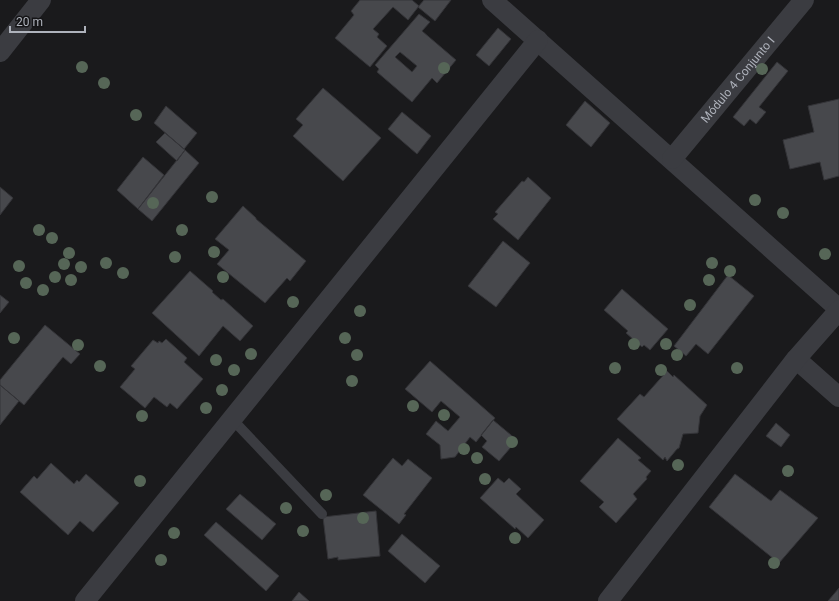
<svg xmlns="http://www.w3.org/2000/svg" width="839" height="601" font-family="Roboto,sans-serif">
<rect width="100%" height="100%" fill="#1a1a1c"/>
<path fill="#47484c" stroke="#343438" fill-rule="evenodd" d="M360 0H412L419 6 408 20 393 7 373 29 379 34 377 37 387 46 370 67 335 38 354 15 351 11Z
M424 0H451L435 21 418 7Z
M419 14 430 22 422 31 456 60 437 83 432 78 412 102 377 72 379 69 375 65ZM400 52 417 66 412 72 395 57Z
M498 28 511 39 489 66 476 55Z
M777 62 788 71 759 107 766 112 756 124 750 119 744 126 733 117Z
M323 88 381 138 343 181 293 136 303 125 296 119Z
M839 99V176L824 180 820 162 790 169 783 140 814 132 808 106Z
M585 101 610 123 591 147 566 125Z
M166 106 197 133 184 149 154 123Z
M402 112 431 136 417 154 388 129Z
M165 133 185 150 177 161 156 142Z
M185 150 199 163 152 221 138 209Z
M143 157 164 175 138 209 117 190Z
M528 177 551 198 518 240 493 219 498 214 495 212 522 181 524 182Z
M0 187 13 198 0 215Z
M243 206 256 218V219L306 261 290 281 287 278 265 303 217 264 229 250 215 239Z
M503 241 530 263 496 307 468 286Z
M190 271 213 291 212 292 221 300 223 299 253 326 240 341 223 326 199 356 152 313Z
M728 275 754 296 708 354 696 344 686 356 674 346Z
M622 289 668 329 650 350 644 345 642 347 626 333 628 331 604 310Z
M0 295 9 302 0 313Z
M45 325 80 354 71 364 63 357 24 405 0 385V380Z
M166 339 187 358 184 362 203 379 177 409 170 403 167 407 154 397 145 408 120 387 135 369 131 366 153 340 158 343 159 341 162 343Z
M430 361 495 418 476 442 470 437 455 457 441 459 440 445 426 434 436 421 448 431 460 417 441 401 432 412 405 389Z
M667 371 673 377 674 375 707 405 700 416 698 433 683 434 679 448 677 449 667 461 665 457 663 460 617 419 640 394 644 397Z
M0 385 19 401 0 425Z
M493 420 517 440 499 461 482 447 487 441 481 435Z
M776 423 790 435 781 447 766 436Z
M618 438 641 458 638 460 651 471 646 477 647 479 633 494 637 499 616 523 599 507 604 502 580 481Z
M393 458 402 466 408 459 432 478 404 514 406 515 399 524 363 495Z
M51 463 74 484 77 480 79 482 86 474 119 503 93 532 80 521 68 535 20 492 34 476 37 479Z
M735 474 771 501 780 490 818 518 779 563 709 507Z
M498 478 504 483 509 478 521 489 516 494 544 520 528 538 516 527 515 529 480 498Z
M240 494 276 524 262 540 226 509Z
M376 511 380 556 338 560V557L328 559 323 517Z
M216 522 279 576 266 591 204 535Z
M402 534 440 566 425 583 388 551Z
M839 588V601H828Z
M299 592 309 601H292Z"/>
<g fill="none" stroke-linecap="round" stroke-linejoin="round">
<path stroke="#3b3c41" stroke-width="10" d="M232 419 322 514"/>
<g stroke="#3b3c41" stroke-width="20">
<path d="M492 0 839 309"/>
<path d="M0 52 41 0"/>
<path id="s1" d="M672 159 804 0"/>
<path d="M796 359 839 397"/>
<path d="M85 601 538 40"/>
<path d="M608 601 796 359 839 310"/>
</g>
</g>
<g fill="#566657">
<circle cx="82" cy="67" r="6"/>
<circle cx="444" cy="68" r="6"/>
<circle cx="762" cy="69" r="6"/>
<circle cx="104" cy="83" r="6"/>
<circle cx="136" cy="115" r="6"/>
<circle cx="212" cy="197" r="6"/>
<circle cx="755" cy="200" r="6"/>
<circle cx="153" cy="203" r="6"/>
<circle cx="783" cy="213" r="6"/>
<circle cx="39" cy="230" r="6"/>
<circle cx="182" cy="230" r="6"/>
<circle cx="52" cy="238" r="6"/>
<circle cx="214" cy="252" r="6"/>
<circle cx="69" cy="253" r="6"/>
<circle cx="825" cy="254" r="6"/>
<circle cx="175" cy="257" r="6"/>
<circle cx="106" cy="263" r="6"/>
<circle cx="712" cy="263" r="6"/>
<circle cx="64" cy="264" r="6"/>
<circle cx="19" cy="266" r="6"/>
<circle cx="81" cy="267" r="6"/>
<circle cx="730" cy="271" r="6"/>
<circle cx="123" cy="273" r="6"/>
<circle cx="55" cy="277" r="6"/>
<circle cx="223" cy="277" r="6"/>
<circle cx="71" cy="280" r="6"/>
<circle cx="709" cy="280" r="6"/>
<circle cx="26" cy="283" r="6"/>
<circle cx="43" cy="290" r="6"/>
<circle cx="293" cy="302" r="6"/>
<circle cx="690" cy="305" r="6"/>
<circle cx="360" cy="311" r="6"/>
<circle cx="14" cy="338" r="6"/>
<circle cx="345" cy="338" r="6"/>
<circle cx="634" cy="344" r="6"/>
<circle cx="666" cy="344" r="6"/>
<circle cx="78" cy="345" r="6"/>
<circle cx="251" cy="354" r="6"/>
<circle cx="357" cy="355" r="6"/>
<circle cx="677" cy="355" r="6"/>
<circle cx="216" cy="360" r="6"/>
<circle cx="100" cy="366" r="6"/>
<circle cx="615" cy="368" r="6"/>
<circle cx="737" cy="368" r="6"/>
<circle cx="234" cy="370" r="6"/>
<circle cx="661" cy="370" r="6"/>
<circle cx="352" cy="381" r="6"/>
<circle cx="222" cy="390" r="6"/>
<circle cx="413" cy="406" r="6"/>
<circle cx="206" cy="408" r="6"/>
<circle cx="444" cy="415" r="6"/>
<circle cx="142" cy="416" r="6"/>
<circle cx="512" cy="442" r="6"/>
<circle cx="464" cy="449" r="6"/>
<circle cx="477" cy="458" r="6"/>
<circle cx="678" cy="465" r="6"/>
<circle cx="788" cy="471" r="6"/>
<circle cx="485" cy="479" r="6"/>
<circle cx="140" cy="481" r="6"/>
<circle cx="326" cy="495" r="6"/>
<circle cx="286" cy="508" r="6"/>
<circle cx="363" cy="518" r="6"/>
<circle cx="303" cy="531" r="6"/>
<circle cx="174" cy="533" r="6"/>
<circle cx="515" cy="538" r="6"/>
<circle cx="161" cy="560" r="6"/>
<circle cx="774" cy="563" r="6"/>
</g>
<g text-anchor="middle" stroke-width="4" stroke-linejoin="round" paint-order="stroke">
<g font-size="12" fill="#aeb2bb" stroke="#151517">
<text dy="4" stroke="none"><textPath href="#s1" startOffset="103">Módulo 4 Conjunto I</textPath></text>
</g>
</g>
<path d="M10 26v6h75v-6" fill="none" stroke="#aeb2bb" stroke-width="2"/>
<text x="16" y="26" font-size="12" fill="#aeb2bb" stroke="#151517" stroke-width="3" paint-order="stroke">20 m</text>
</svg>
